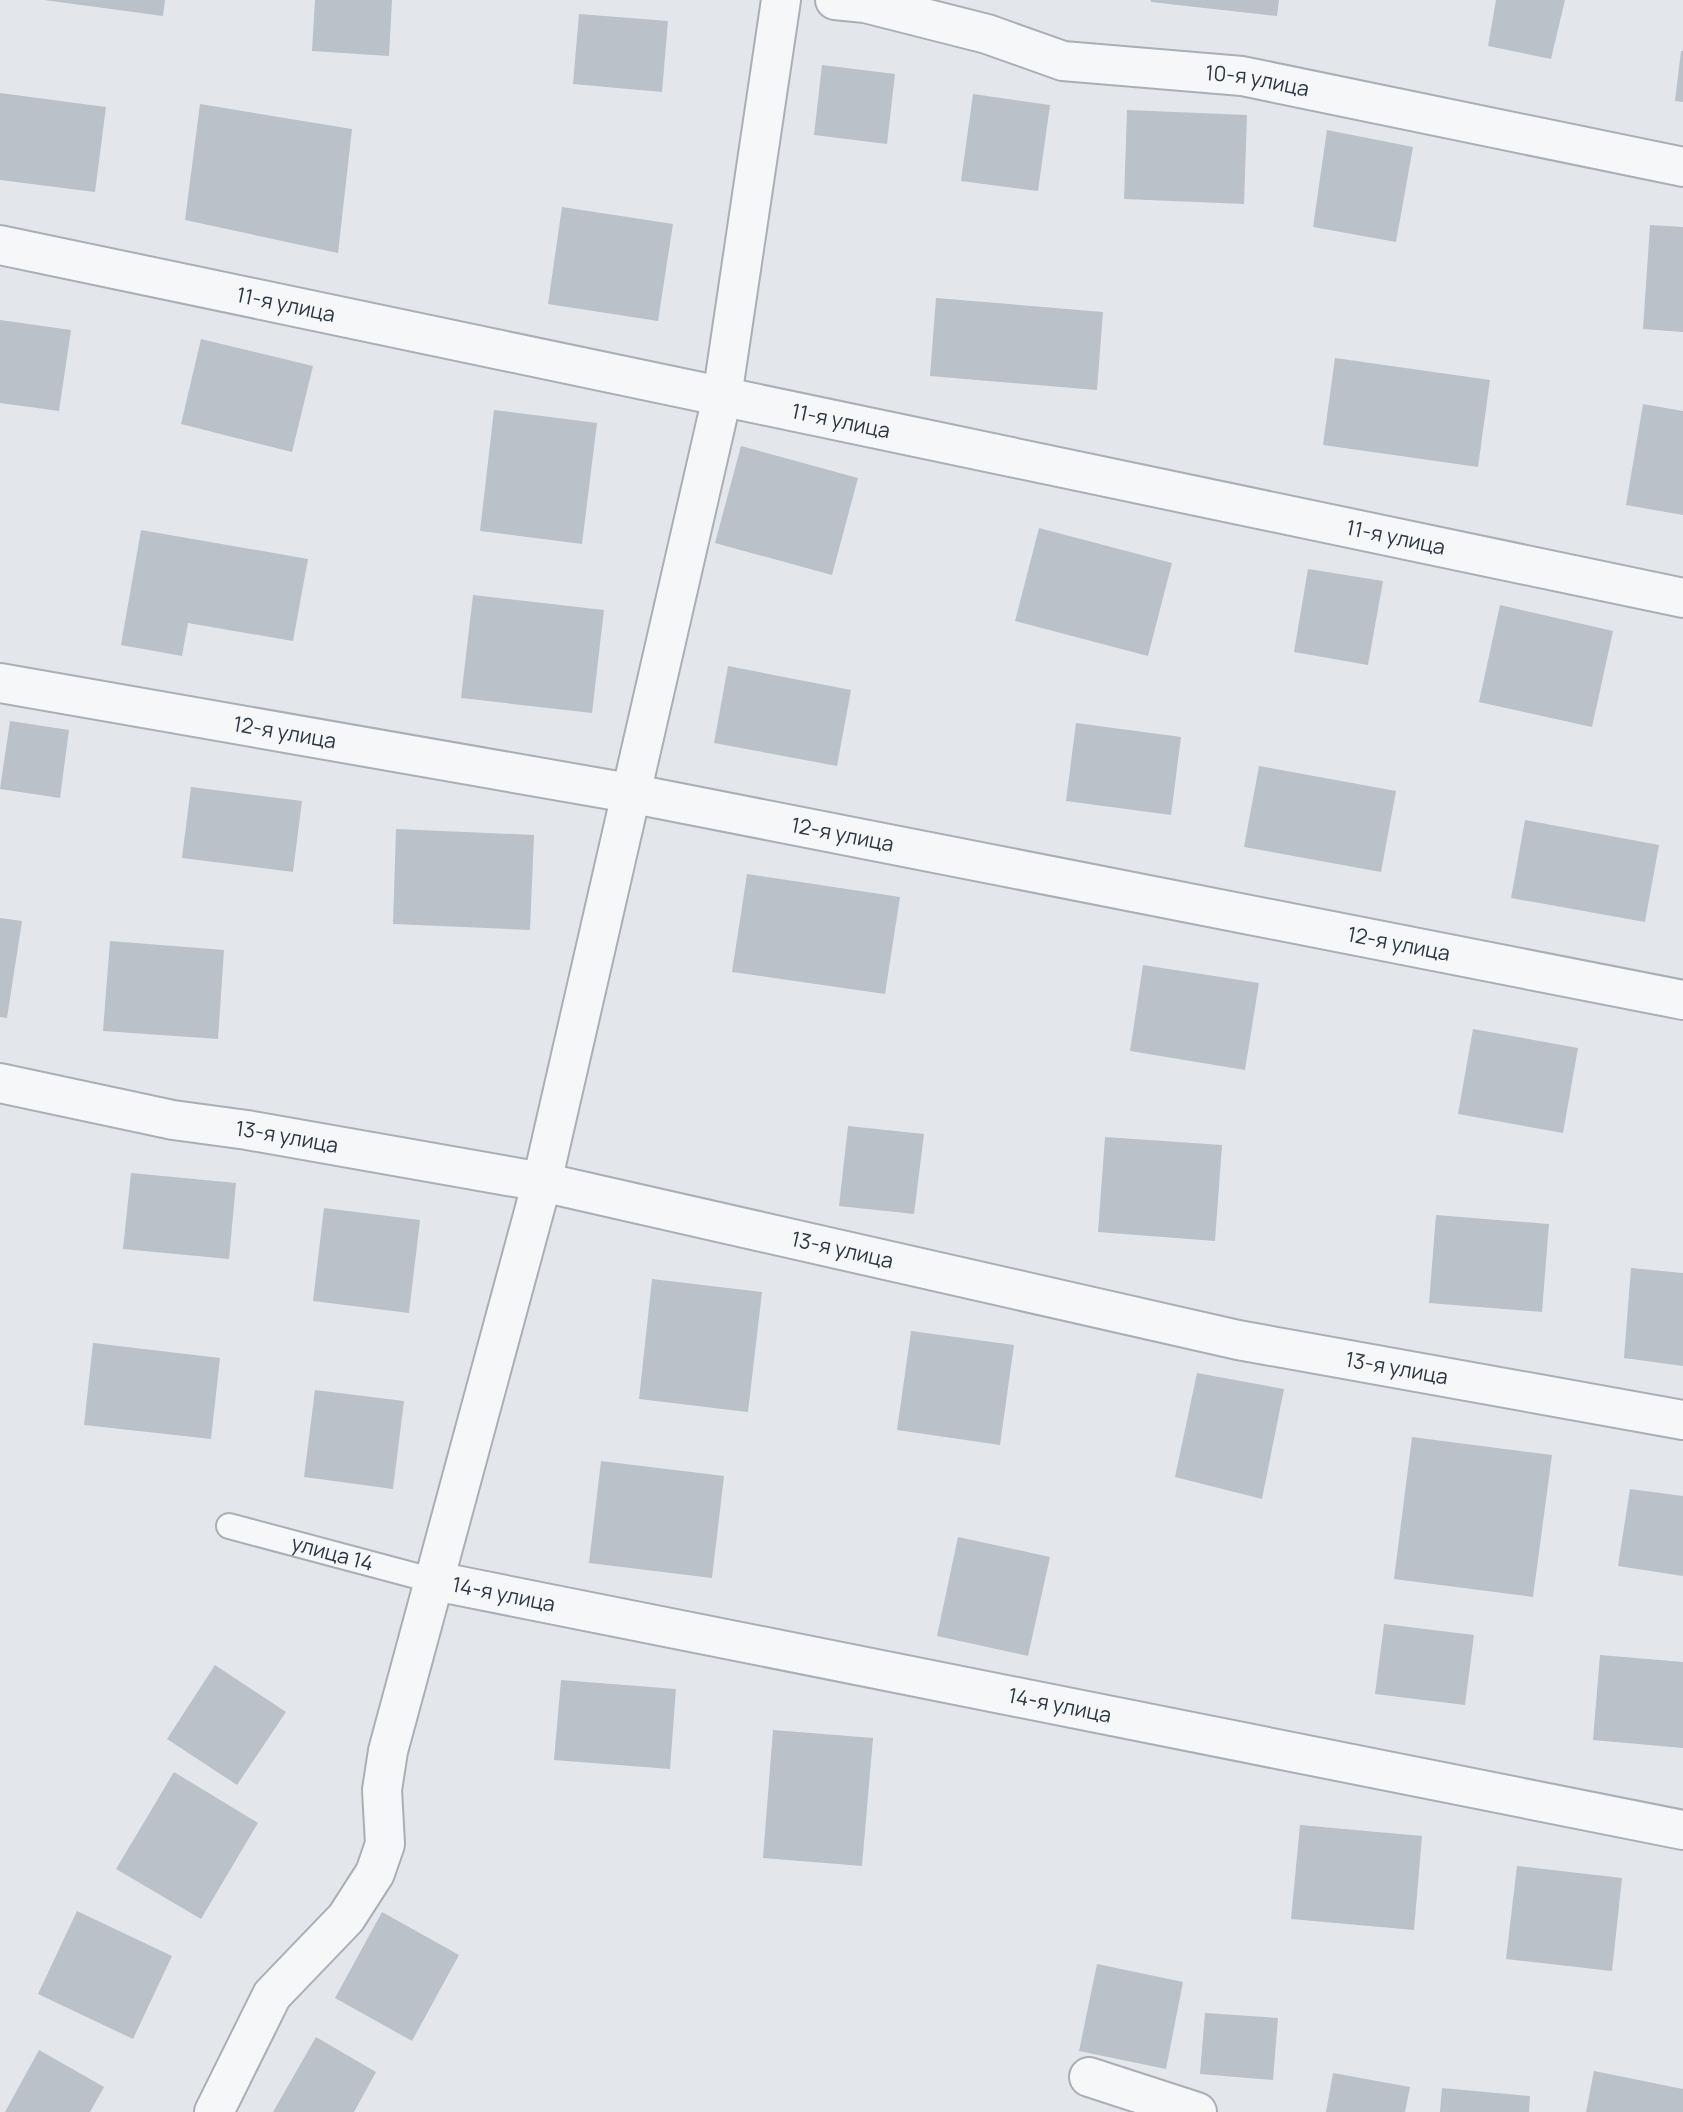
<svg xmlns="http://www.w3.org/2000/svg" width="1683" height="2112" font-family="Manrope,sans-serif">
<rect width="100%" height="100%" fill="#e3e7eb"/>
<path fill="#bac1c9" d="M44 0H165L163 16Z
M315 0H392L389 56 312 51Z
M1151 0H1279L1277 16 1151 2Z
M1496 0H1565L1551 59 1488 46Z
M579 14 668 21 662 92 573 84Z
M1681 51H1683V102L1675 101Z
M822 65 895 74 887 144 814 135Z
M0 93 106 107 95 192 0 180Z
M973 94 1050 105 1038 191 961 181Z
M200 104 352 129 338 253 185 220Z
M1127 110 1247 115 1244 204 1124 199Z
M1327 130 1413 147 1396 242 1313 227Z
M562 207 673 224 658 321 548 304Z
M1650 225 1683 227V332L1643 329Z
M936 298 1103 312 1097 390 930 376Z
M0 320 71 330 59 411 0 403Z
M201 339 313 366 292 452 181 424Z
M1335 358 1490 380 1478 467 1323 445Z
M1643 404 1683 411V515L1626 505Z
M494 410 597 423 582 544 480 531Z
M741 446 858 478 832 575 715 543Z
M1039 528 1172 563 1148 656 1015 621Z
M141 530 308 559 293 641 188 623 182 656 121 645Z
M1308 569 1383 581 1368 665 1294 652Z
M473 595 604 610 592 713 461 698Z
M1500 605 1613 631 1592 727 1479 702Z
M728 666 851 690 837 766 714 743Z
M10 721 69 730 60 798 0 789Z
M1076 723 1181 737 1171 815 1066 801Z
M1259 766 1396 791 1381 872 1244 847Z
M191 787 302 801 293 872 182 858Z
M1525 820 1659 845 1645 922 1511 898Z
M396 829 534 835 530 930 393 924Z
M747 874 900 897 885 994 732 972Z
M0 918 22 921 7 1018 0 1017Z
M110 941 224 950 218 1039 103 1031Z
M1143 965 1259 983 1245 1070 1130 1051Z
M1473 1029 1578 1048 1563 1133 1458 1114Z
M848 1126 924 1134 914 1214 839 1206Z
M1105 1137 1222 1145 1215 1241 1098 1232Z
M131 1173 236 1183 229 1259 123 1249Z
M324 1208 420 1220 409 1313 313 1301Z
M1436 1215 1549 1224 1542 1312 1429 1303Z
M1631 1268 1683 1273V1366L1624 1358Z
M652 1279 762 1292 748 1412 639 1399Z
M911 1331 1014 1345 1000 1445 897 1430Z
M93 1343 220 1358 211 1439 84 1425Z
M1197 1373 1284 1389 1262 1499 1175 1477Z
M315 1390 404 1401 393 1489 304 1477Z
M1412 1437 1552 1455 1533 1597 1394 1579Z
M601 1461 724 1476 712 1578 589 1563Z
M1630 1489 1683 1496V1576L1618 1566Z
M958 1537 1050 1557 1028 1656 937 1636Z
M1384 1624 1474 1635 1465 1705 1375 1694Z
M1600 1655 1683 1662V1748L1593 1740Z
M215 1665 286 1712 237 1785 167 1739Z
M561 1680 676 1689 670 1769 554 1760Z
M773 1730 873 1738 862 1866 763 1858Z
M174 1772 258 1823 201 1919 116 1869Z
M1300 1825 1422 1836 1414 1930 1291 1919Z
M1517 1866 1622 1878 1612 1971 1506 1959Z
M77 1911 172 1956 133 2039 38 1994Z
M382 1912 459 1955 412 2041 335 1998Z
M1097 1964 1183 1982 1166 2069 1079 2051Z
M1205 2013 1278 2018 1273 2080 1200 2074Z
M316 2037 376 2072 354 2112H273Z
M39 2050 104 2087 90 2112H5Z
M1594 2071 1683 2089V2112H1586Z
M1333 2073 1410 2087 1405 2112H1326Z
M1442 2088 1530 2096 1529 2112H1440Z"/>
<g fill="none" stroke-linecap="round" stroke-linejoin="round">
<g stroke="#a8afb6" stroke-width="28">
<g id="lane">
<path id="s1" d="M229 1526 435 1581"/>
</g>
</g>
<g stroke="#a8afb6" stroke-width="42">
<g id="street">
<path id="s2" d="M835 0 865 3 987 34 1063 61 1242 76 1683 167"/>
<path id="s3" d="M0 245 1683 598"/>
<path id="s4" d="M0 683 629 793 1683 1000"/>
<path id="s5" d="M0 1083 173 1120 247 1130 542 1182 1238 1340 1683 1420"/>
<path id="s6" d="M435 1581 1683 1830"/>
<path d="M1089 2077 1197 2112"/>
<path d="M214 2112 272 1995 346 1918 375 1873 385 1844 382 1790 388 1751 542 1182 722 397 781 0"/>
</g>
</g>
<use href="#lane" stroke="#f6f7f9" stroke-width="24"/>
<use href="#street" stroke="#f6f7f9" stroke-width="38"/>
</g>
<g text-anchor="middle" stroke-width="6" stroke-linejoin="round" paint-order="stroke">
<g font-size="21" fill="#2b3744" stroke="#f3f6f8">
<text dy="7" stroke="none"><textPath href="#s2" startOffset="432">10-я улица</textPath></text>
<text dy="7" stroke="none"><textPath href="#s3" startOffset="292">11-я улица</textPath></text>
<text dy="7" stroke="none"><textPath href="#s3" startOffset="859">11-я улица</textPath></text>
<text dy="7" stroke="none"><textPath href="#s3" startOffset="1426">11-я улица</textPath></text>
<text dy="7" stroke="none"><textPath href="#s4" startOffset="289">12-я улица</textPath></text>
<text dy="7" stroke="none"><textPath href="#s4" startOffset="856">12-я улица</textPath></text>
<text dy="7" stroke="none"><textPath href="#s4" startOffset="1423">12-я улица</textPath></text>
<text dy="7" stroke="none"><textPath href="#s5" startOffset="292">13-я улица</textPath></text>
<text dy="7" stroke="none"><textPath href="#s5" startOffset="859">13-я улица</textPath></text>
<text dy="7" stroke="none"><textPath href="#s5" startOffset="1426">13-я улица</textPath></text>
<text dy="7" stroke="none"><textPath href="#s1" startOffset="107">улица 14</textPath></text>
<text dy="7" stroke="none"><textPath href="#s6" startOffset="70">14-я улица</textPath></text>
<text dy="7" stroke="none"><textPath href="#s6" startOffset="637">14-я улица</textPath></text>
</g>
</g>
</svg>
